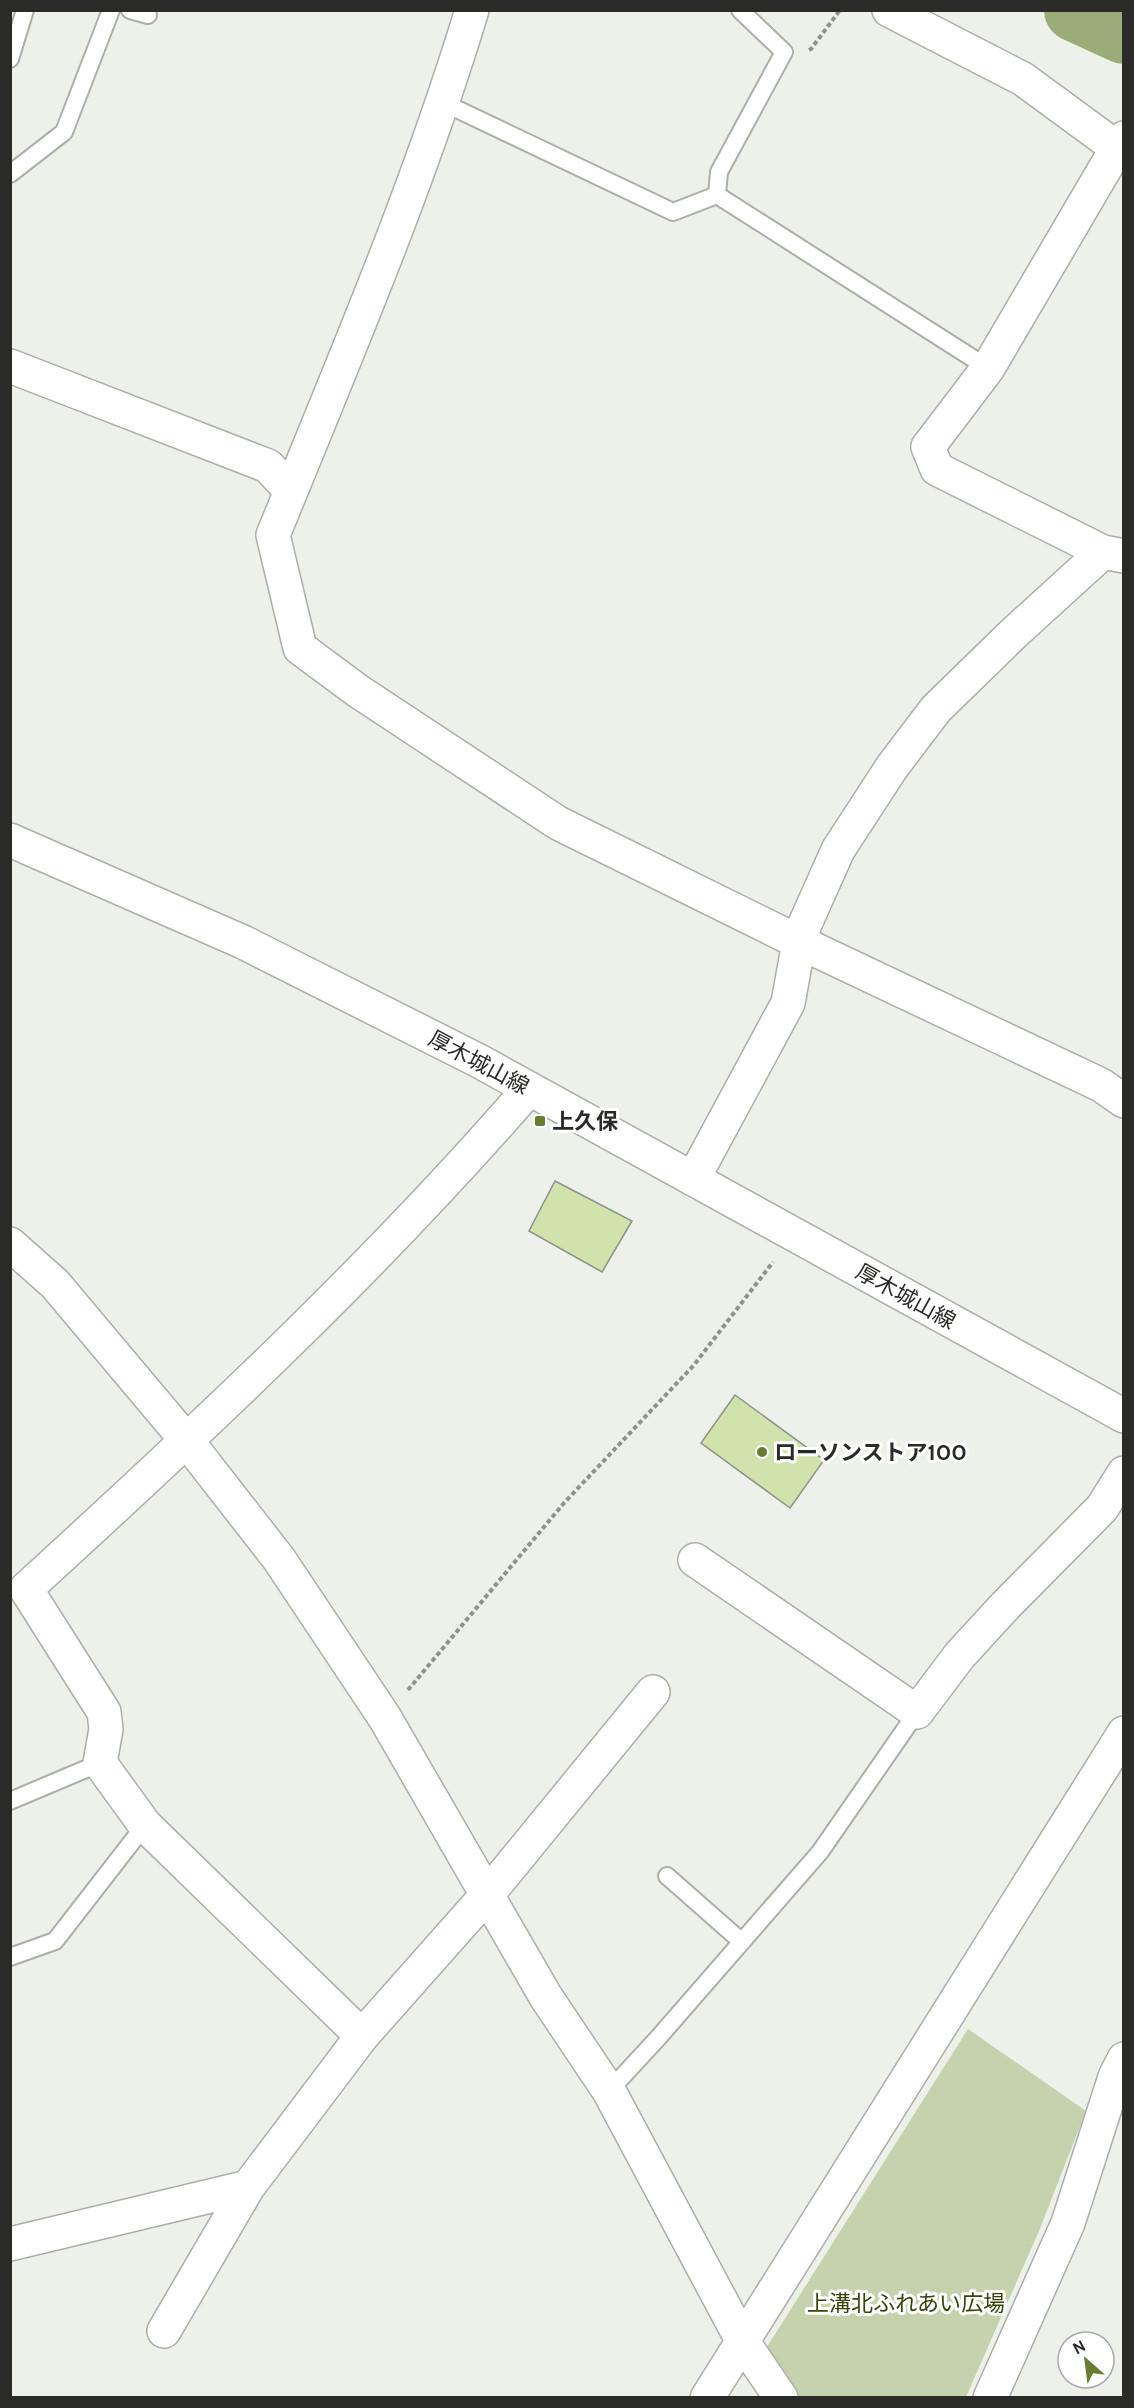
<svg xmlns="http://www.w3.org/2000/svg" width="1134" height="2408" font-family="Cabin,'Noto Sans JP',sans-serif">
<rect width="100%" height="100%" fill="#eef1ea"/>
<path fill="#c5d2ad" d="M968 2029 1086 2111 1039 2231 966 2397H800L765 2350Z"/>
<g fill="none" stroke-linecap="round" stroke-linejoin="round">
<path stroke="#9aac78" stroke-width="64" d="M1076 10 1124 32"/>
</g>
<path fill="#d1e3ad" stroke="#8e918b" stroke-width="1.5" d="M555 1181 632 1221 602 1272 529 1231Z
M735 1395 824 1460 790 1508 701 1443Z"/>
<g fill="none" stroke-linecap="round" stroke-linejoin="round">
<g stroke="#acaea8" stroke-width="20">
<path id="lane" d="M130 10 148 15
M740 10 784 52 719 172 717 195 988 368
M10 59 25 10
M444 103 673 212 717 195
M10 174 64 132 111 10
M10 1801 100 1763
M667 1876 742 1942
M10 1957 55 1941 145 1825
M609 2091 658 2038 820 1852 917 1712"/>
</g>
<g stroke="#acaea8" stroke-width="36">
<path id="street" d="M889 10 1023 79 1117 148 1124 138
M10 366 268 466 291 491 273 535 300 648 358 691 558 823 799 942 1101 1085 1124 1101
M291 491C356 332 422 175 472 10
M1103 552 937 469 928 447 988 368 1117 148 1124 150
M693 1179 788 1003 799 942 805 924 838 850 892 767 936 709 1013 634 1103 552 1124 556
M10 1244 55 1284 187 1441 279 1559 385 1718 546 1997 609 2091 743 2342 781 2398
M695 1560 917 1712 960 1655 1006 1605 1102 1508 1124 1473
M362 2036 487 1895 653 1692
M10 2244 248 2187 362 2036 145 1825 100 1763 106 1729 104 1712 26 1589C200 1430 374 1268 529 1089
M164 2331 248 2187
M707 2398 1124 1733
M990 2398 1068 2223 1115 2077 1124 2059"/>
</g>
<g stroke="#acaea8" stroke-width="36">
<path id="secondary" d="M10 840 243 942 479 1061 1124 1416"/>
</g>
<path stroke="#8f918c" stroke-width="4" stroke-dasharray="4.5 3" stroke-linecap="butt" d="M809 50 811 49 840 10
M408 1690 564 1503 694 1365 773 1262"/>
<use href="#lane" stroke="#fff" stroke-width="16"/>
<use href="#street" stroke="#fff" stroke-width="33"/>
<use href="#secondary" stroke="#fff" stroke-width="33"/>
</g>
<g fill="#677e30" stroke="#fff" stroke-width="2">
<rect x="534" y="1115" width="12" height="12" rx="3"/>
<circle cx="762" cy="1452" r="6"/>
</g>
<g text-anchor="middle" stroke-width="6" stroke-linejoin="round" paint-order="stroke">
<g font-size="22" fill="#2a2b28" stroke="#fff">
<text transform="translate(479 1062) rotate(28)" y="8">厚木城山線</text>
<text transform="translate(906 1296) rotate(29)" y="8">厚木城山線</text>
</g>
<g font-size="22" font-weight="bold" fill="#2a2b28" stroke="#fff" text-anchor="start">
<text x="552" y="1129">上久保</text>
<text x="774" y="1460">ローソンストア100</text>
</g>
<g font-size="22" fill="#354408" stroke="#fff">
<text x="906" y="2311">上溝北ふれあい広場</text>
</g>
</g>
<rect width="1134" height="2408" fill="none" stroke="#2a2b28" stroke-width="24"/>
<g transform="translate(1086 2360) rotate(332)"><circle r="28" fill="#ffffff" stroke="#aaaaa9" stroke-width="1.5"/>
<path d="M0-4.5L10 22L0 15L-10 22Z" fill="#677e30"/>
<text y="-9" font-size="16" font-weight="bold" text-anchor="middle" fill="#2a2b28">N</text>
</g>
</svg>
